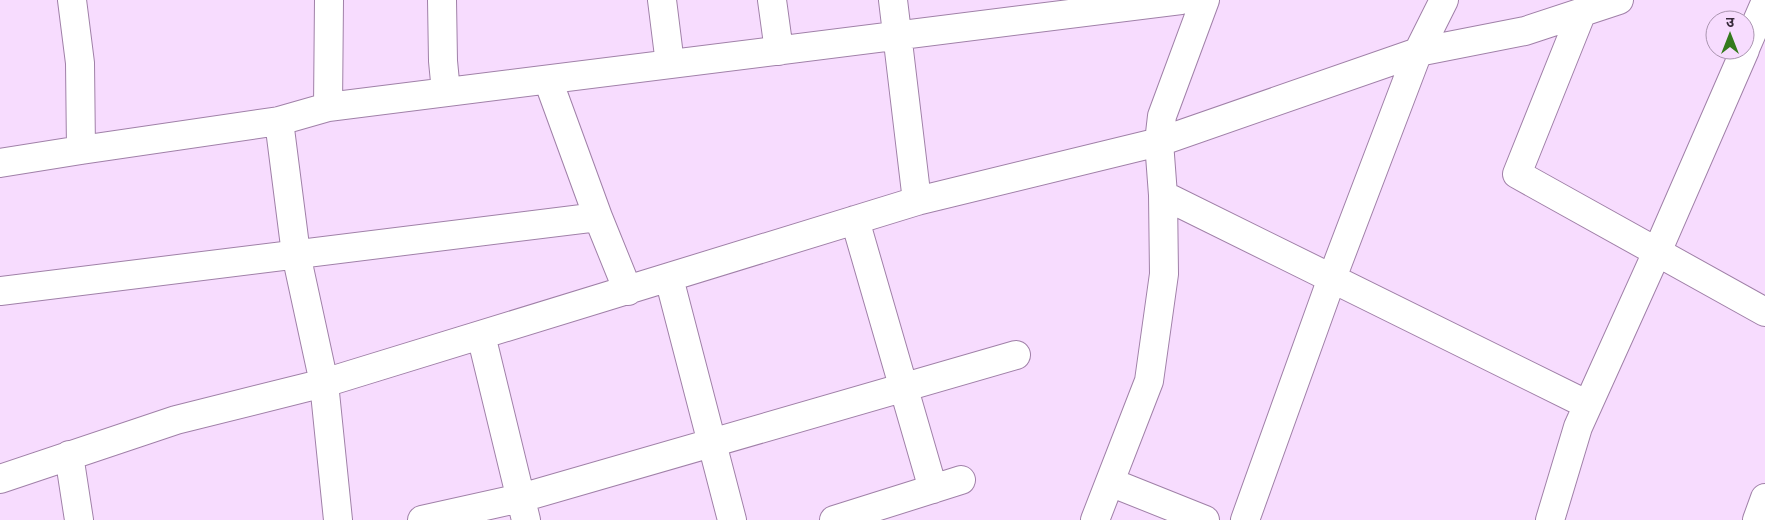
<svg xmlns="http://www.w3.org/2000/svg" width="1765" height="520" font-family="Helvetica,'Noto Sans Devanagari',sans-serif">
<rect width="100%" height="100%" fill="#f7dcfe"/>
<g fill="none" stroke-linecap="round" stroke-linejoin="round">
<g stroke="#a080a8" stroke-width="30">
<path id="minor" d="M72 0 80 63 81 150
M442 0 443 61 446 92
M662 0 670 64
M772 0 779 51
M893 0 917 201
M1582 12 1517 174 1765 312
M1745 49 1765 3
M548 80 598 217
M328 107 329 0
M279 121 296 254 324 383 338 520
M0 163 81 150 279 121 328 107 1181 0
M1163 195 1588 405
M855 220 933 489
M669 278 732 520
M0 291 598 217 628 291
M481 335 526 520
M69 455 79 520
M0 479 176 420 324 383 917 201 1159 142 1418 52 1525 31 1619 0
M1110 482 1205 520
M422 520 521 498 1016 355
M834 520 961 480
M1095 520 1149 381 1164 274 1163 195 1159 142 1162 116 1205 0
M1245 520 1332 278 1418 52 1444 0
M1550 520 1578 427 1657 252 1745 50
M1757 520 1765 498"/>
</g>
<use href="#minor" stroke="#fff" stroke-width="28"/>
</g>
<g transform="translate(1730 35)"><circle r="24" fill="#f7dcfe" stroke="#aa95b0"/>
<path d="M0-4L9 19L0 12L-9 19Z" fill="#347a1d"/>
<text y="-8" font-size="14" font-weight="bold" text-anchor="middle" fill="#372a3a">उ</text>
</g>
</svg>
